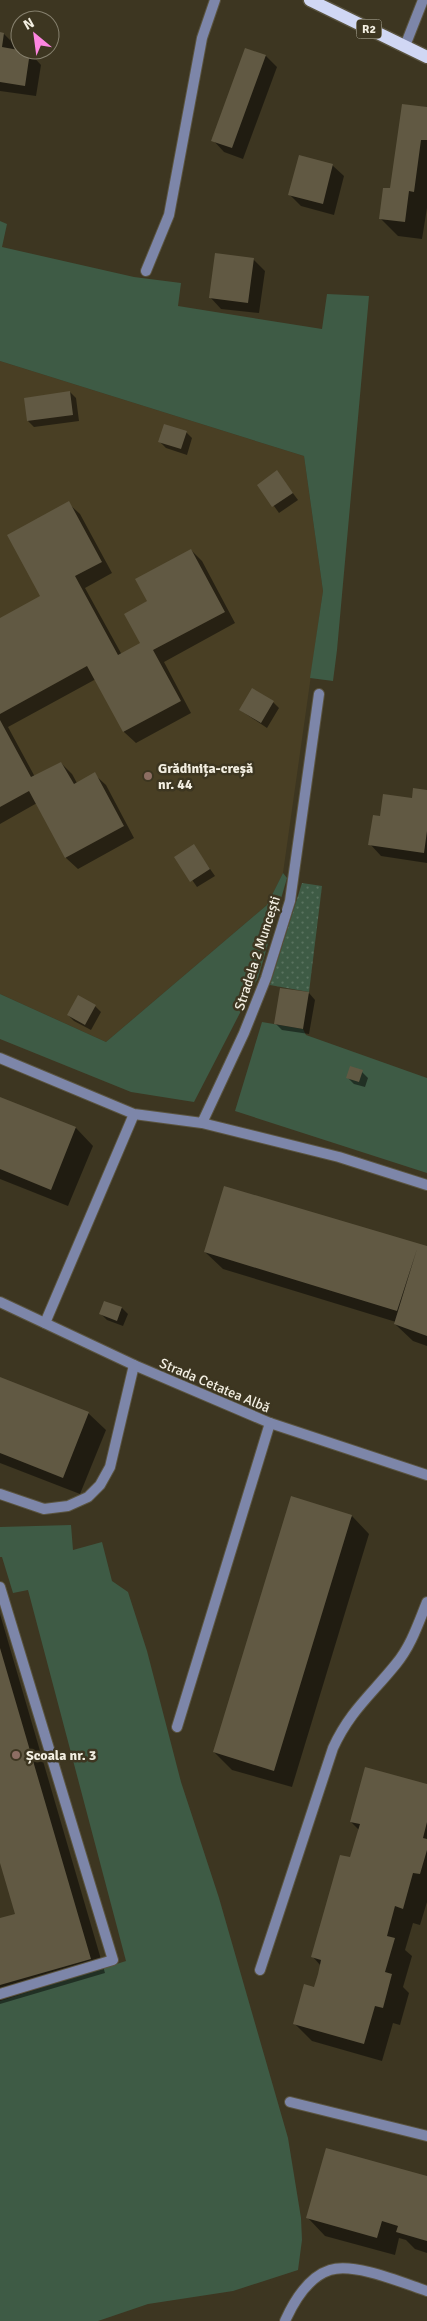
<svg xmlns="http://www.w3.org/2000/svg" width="427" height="2321" font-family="Signika,sans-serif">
<defs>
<pattern id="grass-dots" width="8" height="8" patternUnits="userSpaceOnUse" patternTransform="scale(1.25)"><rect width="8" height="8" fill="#3e5b45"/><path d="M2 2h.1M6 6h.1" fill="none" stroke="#5a7360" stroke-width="1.8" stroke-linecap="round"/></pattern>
</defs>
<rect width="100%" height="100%" fill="#3d3621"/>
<path fill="#493f24" d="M0 361 304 456 323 591 283 873 267 905 106 1042 0 994Z"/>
<path fill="url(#grass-dots)" d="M302 883 322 886 309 992 270 985Z"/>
<path fill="#3e5b45" d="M0 221 7 224 2 247 134 277 181 283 178 306 322 329 327 294 369 296 337 650 333 681 310 678 323 591 304 456 0 361Z
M283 873 287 878 258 978 194 1102 131 1092 0 1039V994L106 1042 267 905Z
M262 1022 303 1029 306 1035 427 1078V1173L235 1111Z
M71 1525 73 1550 102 1542 112 1581 128 1592 147 1651 181 1782 219 1898 288 2138 301 2218 302 2240 298 2270 233 2291 148 2304 98 2321H0V2001L126 1961 28 1590 13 1593 2 1557H0V1527Z"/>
<path fill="#0007" d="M0 33 4 34 15 45 14 51 30 53 41 65 36 96 0 91Z
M246 49 266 56 277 67 243 159 224 152 213 140Z
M427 108V208L422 239 398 236 380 218Z
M332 165 344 176 334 215 301 206 290 195Z
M253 259 265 271 259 313 221 309 210 297Z
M70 392 76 398 79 421 34 427 28 421 25 399Z
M186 432 192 438 187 455 166 448 160 442Z
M277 472 298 500 279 513 259 485Z
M68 503 80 514 112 573 85 588 122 655 141 644 149 602 191 550 202 561 235 623 164 662 191 713 136 743 124 732 96 679 8 727 35 777 61 763 72 774 77 783 94 774 106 785 134 838 78 869 66 858 37 803 0 824V620L42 597Z
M273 702 279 708 267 728 240 710Z
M427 792V863L381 856 370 844 381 817Z
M194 846 215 876 197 887 176 857Z
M309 993 315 1000 309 1034 282 1030 276 1024Z
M95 1006 101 1012 91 1030 74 1021 68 1015Z
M362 1072 368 1078 365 1087 354 1084 348 1078Z
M0 1098 76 1128 93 1146 68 1206 0 1179Z
M427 1248V1346L413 1341 395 1324 396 1322 223 1269 205 1252Z
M105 1302 122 1308 128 1314 123 1326 107 1320 101 1314Z
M0 1378 88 1413 106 1430 80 1494 0 1463Z
M352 1516 369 1534 292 1787 232 1770 214 1752Z
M0 1614 105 1973 0 2004V1919L16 1915 0 1859Z
M427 1786V1902L420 1925 413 1923 405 1950 412 1956 403 1987 409 1993 400 2025 393 2023 382 2061 312 2041 294 2023 315 1988 321 1966 313 1957 351 1859 359 1830 351 1822Z
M427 2177V2253L415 2249 406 2240 399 2238 395 2255 325 2236 308 2218Z"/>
<path fill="#615943" d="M0 32 4 33 2 47 30 52 25 86 0 82Z
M245 48 266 55 232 148 211 141Z
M402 104 427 107V140H421L414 192 409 191 405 222 379 219 383 188H390Z
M299 155 333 164 323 204 288 195Z
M215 253 254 258 248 303 209 298Z
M70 391 73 415 27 421 24 398Z
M164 424 187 431 181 449 158 442Z
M277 470 293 493 272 507 257 485Z
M69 501 102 562 75 576 118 655 140 643 124 614 147 601 135 579 191 549 225 612 153 650 181 701 123 732 87 666 0 714V618L40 596 7 535Z
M252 688 274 701 261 723 239 710Z
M0 720 31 777 61 762 74 784 95 772 124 826 65 858 29 791 0 807Z
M413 788 427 790V831L424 853 368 845 373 815 380 816 383 794 412 798Z
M194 844 210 869 190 882 174 857Z
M280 988 309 992 303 1029 274 1024Z
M78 995 96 1005 85 1025 67 1015Z
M350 1066 363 1070 359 1082 346 1078Z
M0 1097 76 1127 51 1190 0 1169Z
M224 1186 427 1246V1336L394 1324 417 1249 397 1311 204 1252Z
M104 1301 122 1307 117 1321 99 1314Z
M0 1377 89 1412 63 1478 0 1453Z
M291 1496 352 1515 274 1771 213 1752Z
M0 1648 91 1959 0 1985V1918L15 1914 0 1863Z
M365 1767 427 1784V1822L423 1838 427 1839V1850L420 1874 413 1873 403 1909 395 1906 387 1936 395 1938 385 1972 392 1974 383 2008 375 2006 364 2044 293 2024 304 1984 314 1987 318 1974 321 1960 311 1957 340 1855 350 1857 360 1824 350 1822Z
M326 2148 427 2176V2241L396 2232 398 2226 382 2221 377 2238 306 2218Z"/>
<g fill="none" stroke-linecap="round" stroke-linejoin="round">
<g stroke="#5a5440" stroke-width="12">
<path id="service" d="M146 271 169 215 202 38 215 0
M0 1058 134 1114
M202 1123 244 1033 266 978 290 901 319 694
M45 1323 134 1114 202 1123 339 1157 427 1185
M0 1494 44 1509 68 1506 88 1497 100 1485 110 1467 134 1365
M0 1587 113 1960 0 1994
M177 1727 270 1423
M260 1970 333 1748C350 1711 371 1695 396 1664 411 1646 418 1624 427 1602
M290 2102 427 2136
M285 2321C294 2301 308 2277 330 2270 354 2262 403 2283 427 2291"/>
</g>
<g stroke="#5a5440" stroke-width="12">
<path id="minor" d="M405 46 423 0
M0 1302 134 1365 270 1423 427 1475"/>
</g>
<g stroke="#5a5440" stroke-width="15">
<path id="primary" d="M310 0 427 57"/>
</g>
<use href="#service" stroke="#7d86a9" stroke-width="10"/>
<use href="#minor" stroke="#7d86a9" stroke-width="10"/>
<use href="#primary" stroke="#d0d7f4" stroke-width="12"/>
</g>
<g fill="#8d6e63" stroke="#3d3621" stroke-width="2">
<circle cx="148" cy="776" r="5"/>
<circle cx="16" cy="1755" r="5"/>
</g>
<g text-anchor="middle" stroke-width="5" stroke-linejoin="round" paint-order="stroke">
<rect fill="#3d3621" stroke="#bcb8a8" stroke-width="1" x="356.5" y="19.5" width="25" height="19" rx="4"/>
<g font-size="12" font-weight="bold" fill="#f3efe2">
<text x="369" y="33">R2</text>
</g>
<g font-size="14" font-weight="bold" fill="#f3efe2" stroke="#3d3621" text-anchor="start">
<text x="158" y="773">Grădinița-creșă<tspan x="158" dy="16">nr. 44</tspan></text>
<text x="26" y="1760">Școala nr. 3</text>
</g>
<g font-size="14" fill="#f3efe2" stroke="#3d3621">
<text transform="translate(257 953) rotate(-72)" y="5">Stradela 2 Muncești</text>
<text transform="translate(215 1385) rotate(23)" y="5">Strada Cetatea Albă</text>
</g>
</g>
<g transform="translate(35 35) rotate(331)"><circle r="24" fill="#3d3621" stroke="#86806e"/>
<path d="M0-4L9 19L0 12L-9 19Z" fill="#fe86e1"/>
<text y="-8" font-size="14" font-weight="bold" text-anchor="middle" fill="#f3efe2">N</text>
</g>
</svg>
